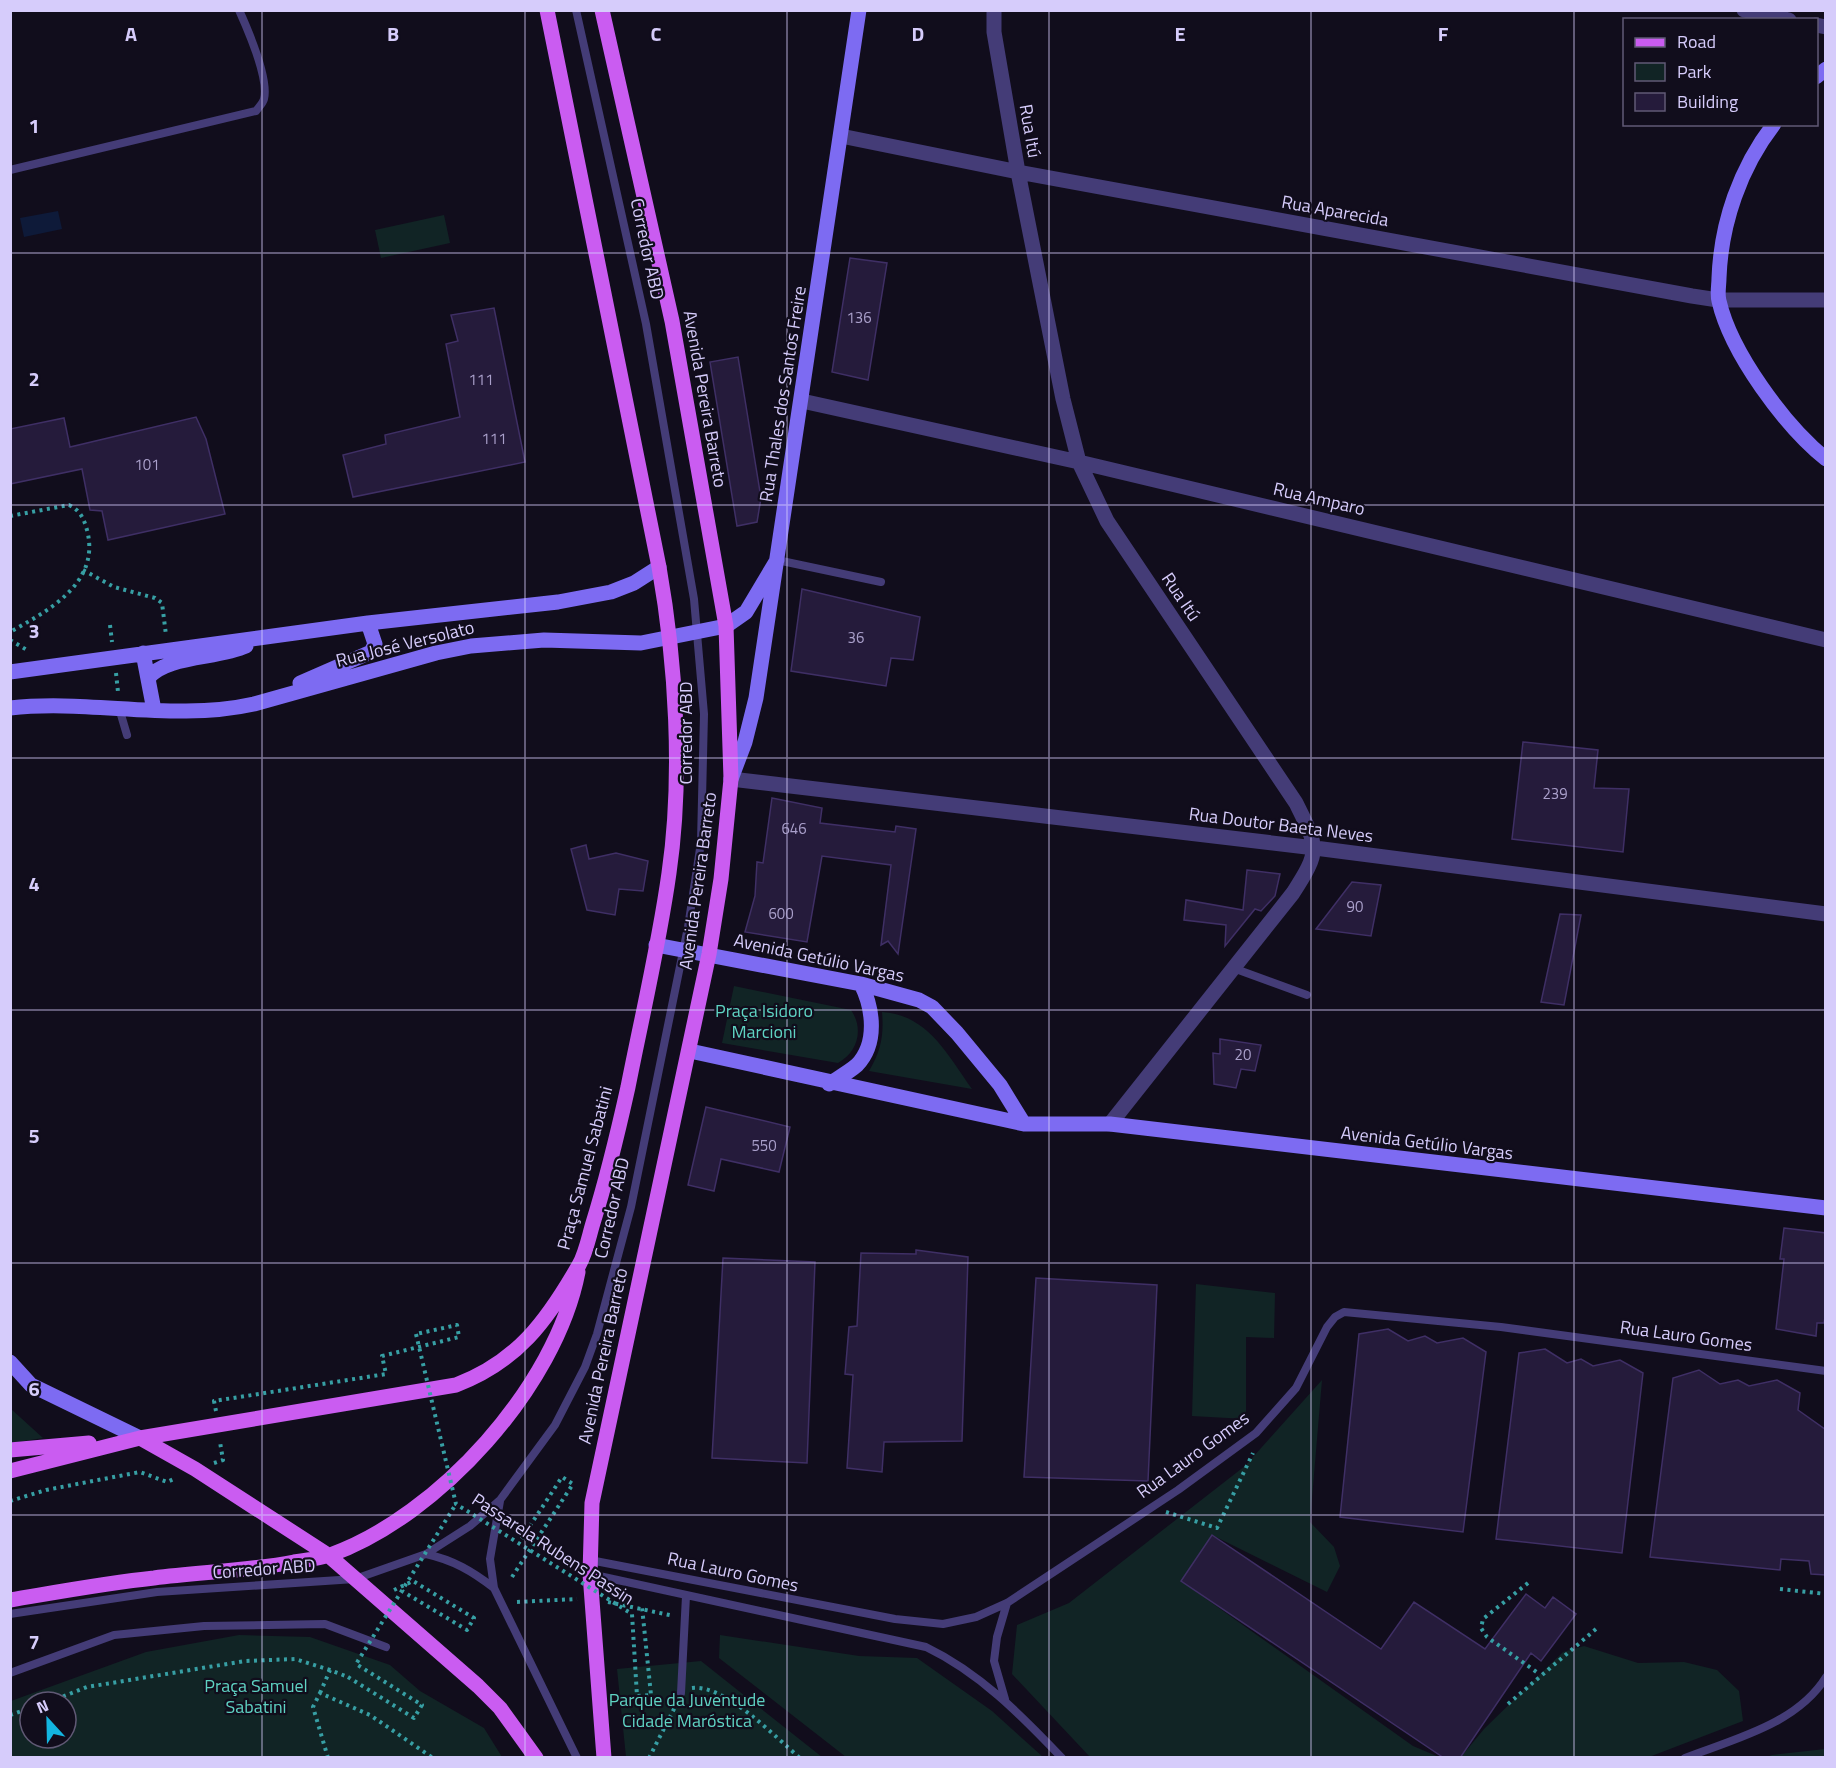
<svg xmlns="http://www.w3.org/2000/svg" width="1836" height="1768" font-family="'Titillium Web',sans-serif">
<rect width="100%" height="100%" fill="#110d1c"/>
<path fill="#112425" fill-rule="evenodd" d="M444 215 450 243 381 258 375 230Z
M734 986 851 1010C864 1029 858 1052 838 1063L722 1043Z
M882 1012C928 1015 947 1054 972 1089L869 1071C881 1051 884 1035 882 1012Z
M1196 1284 1275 1293 1274 1338 1246 1337V1419L1192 1416Z
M1322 1380 1310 1522 1334 1547 1340 1566 1327 1592 1212 1535 1181 1581 1413 1746 1439 1757H1090L1012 1674 1017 1625 1069 1603 1245 1466Z
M10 1408 43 1438 11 1443Z
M239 1635 310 1637 390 1665 420 1691 484 1728 502 1757H11V1701L146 1652ZM30 1702H66V1738H30Z
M720 1635 859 1656 917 1658 992 1711 1043 1757H846L719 1658Z
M1584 1646 1638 1663 1684 1662 1717 1670 1739 1691 1743 1721 1649 1757H1461L1484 1729 1563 1652Z
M701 1661 822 1757H626L617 1669Z
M1825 1749V1757H1766L1772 1755Z"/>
<path fill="#0e1a39" d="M58 211 62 229 24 237 20 218Z"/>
<path fill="#251b3b" stroke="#3f2f65" stroke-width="1.5" d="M850 258 887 263 868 380 832 372Z
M494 308 525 462 353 497 343 455 386 444 385 435 460 417 446 344 458 341 451 315Z
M738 357 761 498 757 522 737 526 710 362Z
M196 417 206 439 225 514 108 540 102 511 90 510 82 469 10 484V429L64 418 70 447Z
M802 589 920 617 913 660 891 658 886 686 791 671Z
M1523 742 1598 750 1594 788 1629 789 1623 852 1512 839Z
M772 798 822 808 820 823 895 832 896 826 916 829 898 954 888 941 881 945 891 865 822 856 807 942 745 932 755 896 757 862 763 863Z
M586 845 589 859 616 853 648 861 643 891 619 889 615 915 587 910 571 849Z
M1247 870 1280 874 1275 896 1261 911 1255 909 1225 946 1226 925 1184 920 1186 900 1243 910Z
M1352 882 1381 885 1371 936 1316 929Z
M1560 914 1581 915 1564 1005 1541 1002Z
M1220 1039 1261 1045 1255 1071 1241 1069 1236 1088 1214 1084 1213 1053 1220 1054Z
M706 1107 790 1127 779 1172 721 1159 714 1191 688 1185Z
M1784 1228 1826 1233V1311L1824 1323H1817L1816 1336 1776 1329 1784 1259H1780Z
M916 1250 968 1257 962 1441 884 1442 882 1472 847 1468 853 1375 845 1374 849 1327 857 1326 861 1253 916 1254Z
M723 1258 815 1262 807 1463 712 1458Z
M1036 1278 1157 1285 1148 1481 1024 1477Z
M1388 1329 1408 1341 1425 1336 1437 1343 1463 1338 1486 1352 1463 1532 1340 1517 1359 1334Z
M1545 1349 1567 1363 1581 1359 1593 1366 1620 1360 1643 1373 1622 1553 1496 1539 1519 1353Z
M1699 1370 1720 1384 1738 1380 1749 1386 1777 1380 1800 1393 1798 1410 1826 1430V1575L1811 1574 1809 1561 1781 1559 1780 1570 1650 1557 1673 1378Z
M1212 1535 1381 1649 1414 1602 1485 1649 1526 1594 1545 1608 1553 1597 1576 1614 1541 1661 1531 1653 1460 1758H1444L1181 1581Z"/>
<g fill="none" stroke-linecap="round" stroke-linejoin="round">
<path stroke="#379fa4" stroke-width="4" stroke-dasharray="3 4.5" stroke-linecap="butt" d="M10 516 69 505C80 510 84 519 87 530 101 583 48 611 10 632
M83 570 114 587 155 598 162 603 166 635
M110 625 112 642
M10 640 27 650
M116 673 118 692
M216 1411 214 1401 386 1374 382 1356 459 1337 457 1325 416 1334
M214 1463 223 1460 220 1442
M10 1501 46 1490 140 1472 167 1482 176 1478
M1166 1512 1217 1528 1253 1453
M512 1577 573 1484 562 1477 520 1541
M1528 1583 1483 1619 1481 1628 1487 1637 1538 1673
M1780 1589 1826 1594
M394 1590 413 1581 474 1618 467 1630 402 1591
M517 1602 577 1599
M608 1602 674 1616
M692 1688C725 1684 775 1737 800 1758
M320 1693 330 1670 348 1677
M49 1702 87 1687 245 1661 295 1659 330 1670
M1508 1704 1596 1629
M10 1715 30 1708
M328 1758 313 1707 320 1693 370 1715 433 1758
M649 1758 676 1705"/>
<path stroke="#443c77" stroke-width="8" d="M10 170 256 111C259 107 263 103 264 99 269 79 248 30 239 10
M777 560 881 582
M119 708 127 735
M1233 968 1307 995
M500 1501 490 1559 494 1588 577 1758
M426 1554C453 1560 472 1571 494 1588
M590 1560 895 1619 943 1624 976 1617 1007 1603 1178 1490 1256 1433 1296 1388 1327 1327 1335 1317 1344 1312 1501 1327 1826 1371
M590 1574 926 1647C980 1673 1021 1715 1062 1758
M10 1614 157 1592 355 1579 426 1554 470 1526 500 1500 555 1425 585 1367 597 1334 631 1207 688 927 701 842 704 714 694 599 646 324 576 10
M10 1673 114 1635 204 1626 325 1624 386 1647
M681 1693 686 1596
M1005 1699 994 1661 997 1637 1007 1603
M1685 1758C1734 1739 1797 1724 1826 1677"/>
<path stroke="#443c77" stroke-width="15" d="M994 10V32L1018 172 1063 399 1079 462 1107 521 1296 803C1318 847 1321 850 1293 893L1110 1124
M1744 10 1789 20
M1816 25 1826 27
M841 136 1018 172 1692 296 1718 300H1826
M802 401 1079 462 1826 640
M731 779 1315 848 1826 914"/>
<path stroke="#7d6bf2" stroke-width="15" d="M1816 77 1826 69
M1774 124C1740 168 1721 223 1719 278 1719 285 1717 294 1719 301 1731 353 1785 426 1826 459
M143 653 154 710
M10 672 368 623 558 602 611 592 634 583 659 567
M148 678C167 655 218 659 246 646
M300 683 371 652 375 644 368 623
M10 708C91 699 174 722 254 704L436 653 471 646 544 640 641 643 726 626 746 612 777 560
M731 779 745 742 756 698 859 10
M656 945 861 984 919 1000 932 1007 957 1033 1000 1085 1024 1124
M690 1051 1024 1124H1110L1826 1208
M829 1084C838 1078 849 1072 857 1065 878 1043 873 1008 861 984
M10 1362 31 1385 140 1438"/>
<path stroke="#ca5cf1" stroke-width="15" d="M602 10 672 321 726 626 731 779 721 879 709 954 592 1503 590 1574 604 1758
M140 1438 195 1469 328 1555 478 1686 500 1708 536 1758
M10 1450 89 1443
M10 1471 140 1438 456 1385C517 1362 547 1321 579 1265 586 1253 589 1236 593 1223 607 1178 618 1132 628 1087 642 1016 659 945 669 873 683 776 676 663 659 567L547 10
M10 1600C58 1592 106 1583 154 1578 201 1572 247 1571 294 1562 306 1560 318 1559 330 1555 439 1516 556 1386 578 1272"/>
<path stroke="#379fa4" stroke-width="4" stroke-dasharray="3 4.5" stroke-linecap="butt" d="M416 1334 456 1504 632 1614 637 1696 651 1695 642 1607
M348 1677 414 1718 422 1705 356 1664 456 1504"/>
</g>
<path fill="none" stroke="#d6ccfb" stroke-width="1.5" stroke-opacity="0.55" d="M262 10V1758M525 10V1758M787 10V1758M1049 10V1758M1311 10V1758M1574 10V1758M10 253H1826M10 505H1826M10 758H1826M10 1010H1826M10 1263H1826M10 1515H1826"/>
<g text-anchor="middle" stroke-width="4.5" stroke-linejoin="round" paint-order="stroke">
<g font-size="15" fill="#aaa0cb">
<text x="859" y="323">136</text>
<text x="481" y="385">111</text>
<text x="494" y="444">111</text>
<text x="147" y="470">101</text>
<text x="856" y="643">36</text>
<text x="1555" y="799">239</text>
<text x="794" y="834">646</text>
<text x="1355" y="912">90</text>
<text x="781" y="919">600</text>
<text x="1243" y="1060">20</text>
<text x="764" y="1151">550</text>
</g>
<g font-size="18" fill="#d6ccfb" stroke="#110d1c">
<text transform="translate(1030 131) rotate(80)" y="6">Rua Itú</text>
<text transform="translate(1335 211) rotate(10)" y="6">Rua Aparecida</text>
<text transform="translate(647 249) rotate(78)" y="6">Corredor ABD</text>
<text transform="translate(783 394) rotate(-81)" y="6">Rua Thales dos Santos Freire</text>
<text transform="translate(705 399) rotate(80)" y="6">Avenida Pereira Barreto</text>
<text transform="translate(1319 499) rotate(13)" y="6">Rua Amparo</text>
<text transform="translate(1181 597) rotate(56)" y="6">Rua Itú</text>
<text transform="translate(405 644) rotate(-14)" y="6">Rua José Versolato</text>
<text transform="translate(686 733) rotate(-90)" y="6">Corredor ABD</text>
<text transform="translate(1281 825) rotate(7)" y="6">Rua Doutor Baeta Neves</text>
<text transform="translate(698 881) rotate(-82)" y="6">Avenida Pereira Barreto</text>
<text transform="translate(819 958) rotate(12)" y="6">Avenida Getúlio Vargas</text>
<text transform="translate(1427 1143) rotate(7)" y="6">Avenida Getúlio Vargas</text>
<text transform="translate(585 1168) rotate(-75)" y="6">Praça Samuel Sabatini</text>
<text transform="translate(612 1208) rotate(-77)" y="6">Corredor ABD</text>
<text transform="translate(1686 1336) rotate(8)" y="6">Rua Lauro Gomes</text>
<text transform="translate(603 1356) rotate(-78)" y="6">Avenida Pereira Barreto</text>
<text transform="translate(1193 1455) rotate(-36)" y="6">Rua Lauro Gomes</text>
<text transform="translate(553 1549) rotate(33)" y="6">Passarela Rubens Passin</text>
<text transform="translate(264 1569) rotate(-4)" y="6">Corredor ABD</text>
<text transform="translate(733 1572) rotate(12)" y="6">Rua Lauro Gomes</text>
</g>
<g font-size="18" fill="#5fd3c3" stroke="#110d1c">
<text x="764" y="1017">Praça Isidoro<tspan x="764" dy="21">Marcioni</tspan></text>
<text x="256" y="1692">Praça Samuel<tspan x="256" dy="21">Sabatini</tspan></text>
<text x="687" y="1706">Parque da Juventude<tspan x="687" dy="21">Cidade Maróstica</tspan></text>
</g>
</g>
<g font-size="20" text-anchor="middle" font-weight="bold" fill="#d6ccfb" stroke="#110d1c" stroke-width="4.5" stroke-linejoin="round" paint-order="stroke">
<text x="131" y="41">A</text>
<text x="393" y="41">B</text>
<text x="656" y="41">C</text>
<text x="918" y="41">D</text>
<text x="1180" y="41">E</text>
<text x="1443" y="41">F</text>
<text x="34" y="133">1</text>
<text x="34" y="386">2</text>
<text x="34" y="638">3</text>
<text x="34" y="891">4</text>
<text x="34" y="1143">5</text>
<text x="34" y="1396">6</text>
<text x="34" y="1649">7</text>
</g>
<rect width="1836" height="1768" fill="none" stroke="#d6ccfb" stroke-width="24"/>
<rect x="1623" y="18" width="195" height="108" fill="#110d1c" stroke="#605975" stroke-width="1.5"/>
<rect x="1635" y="38" width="30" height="9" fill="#ca5cf1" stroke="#605975" stroke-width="1.5"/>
<text x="1677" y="48" font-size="18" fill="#d6ccfb">Road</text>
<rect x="1635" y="63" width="30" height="18" fill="#112425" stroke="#605975" stroke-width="1.5"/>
<text x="1677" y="78" font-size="18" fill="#d6ccfb">Park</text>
<rect x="1635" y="93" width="30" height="18" fill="#251b3b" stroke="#605975" stroke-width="1.5"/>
<text x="1677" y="108" font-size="18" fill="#d6ccfb">Building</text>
<g transform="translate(48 1720) rotate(338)"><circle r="28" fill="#110d1c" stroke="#605975" stroke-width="1.5"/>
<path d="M0-4.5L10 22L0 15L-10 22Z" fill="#13b5e0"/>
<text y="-9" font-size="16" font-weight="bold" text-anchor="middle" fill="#d6ccfb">N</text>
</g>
</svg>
